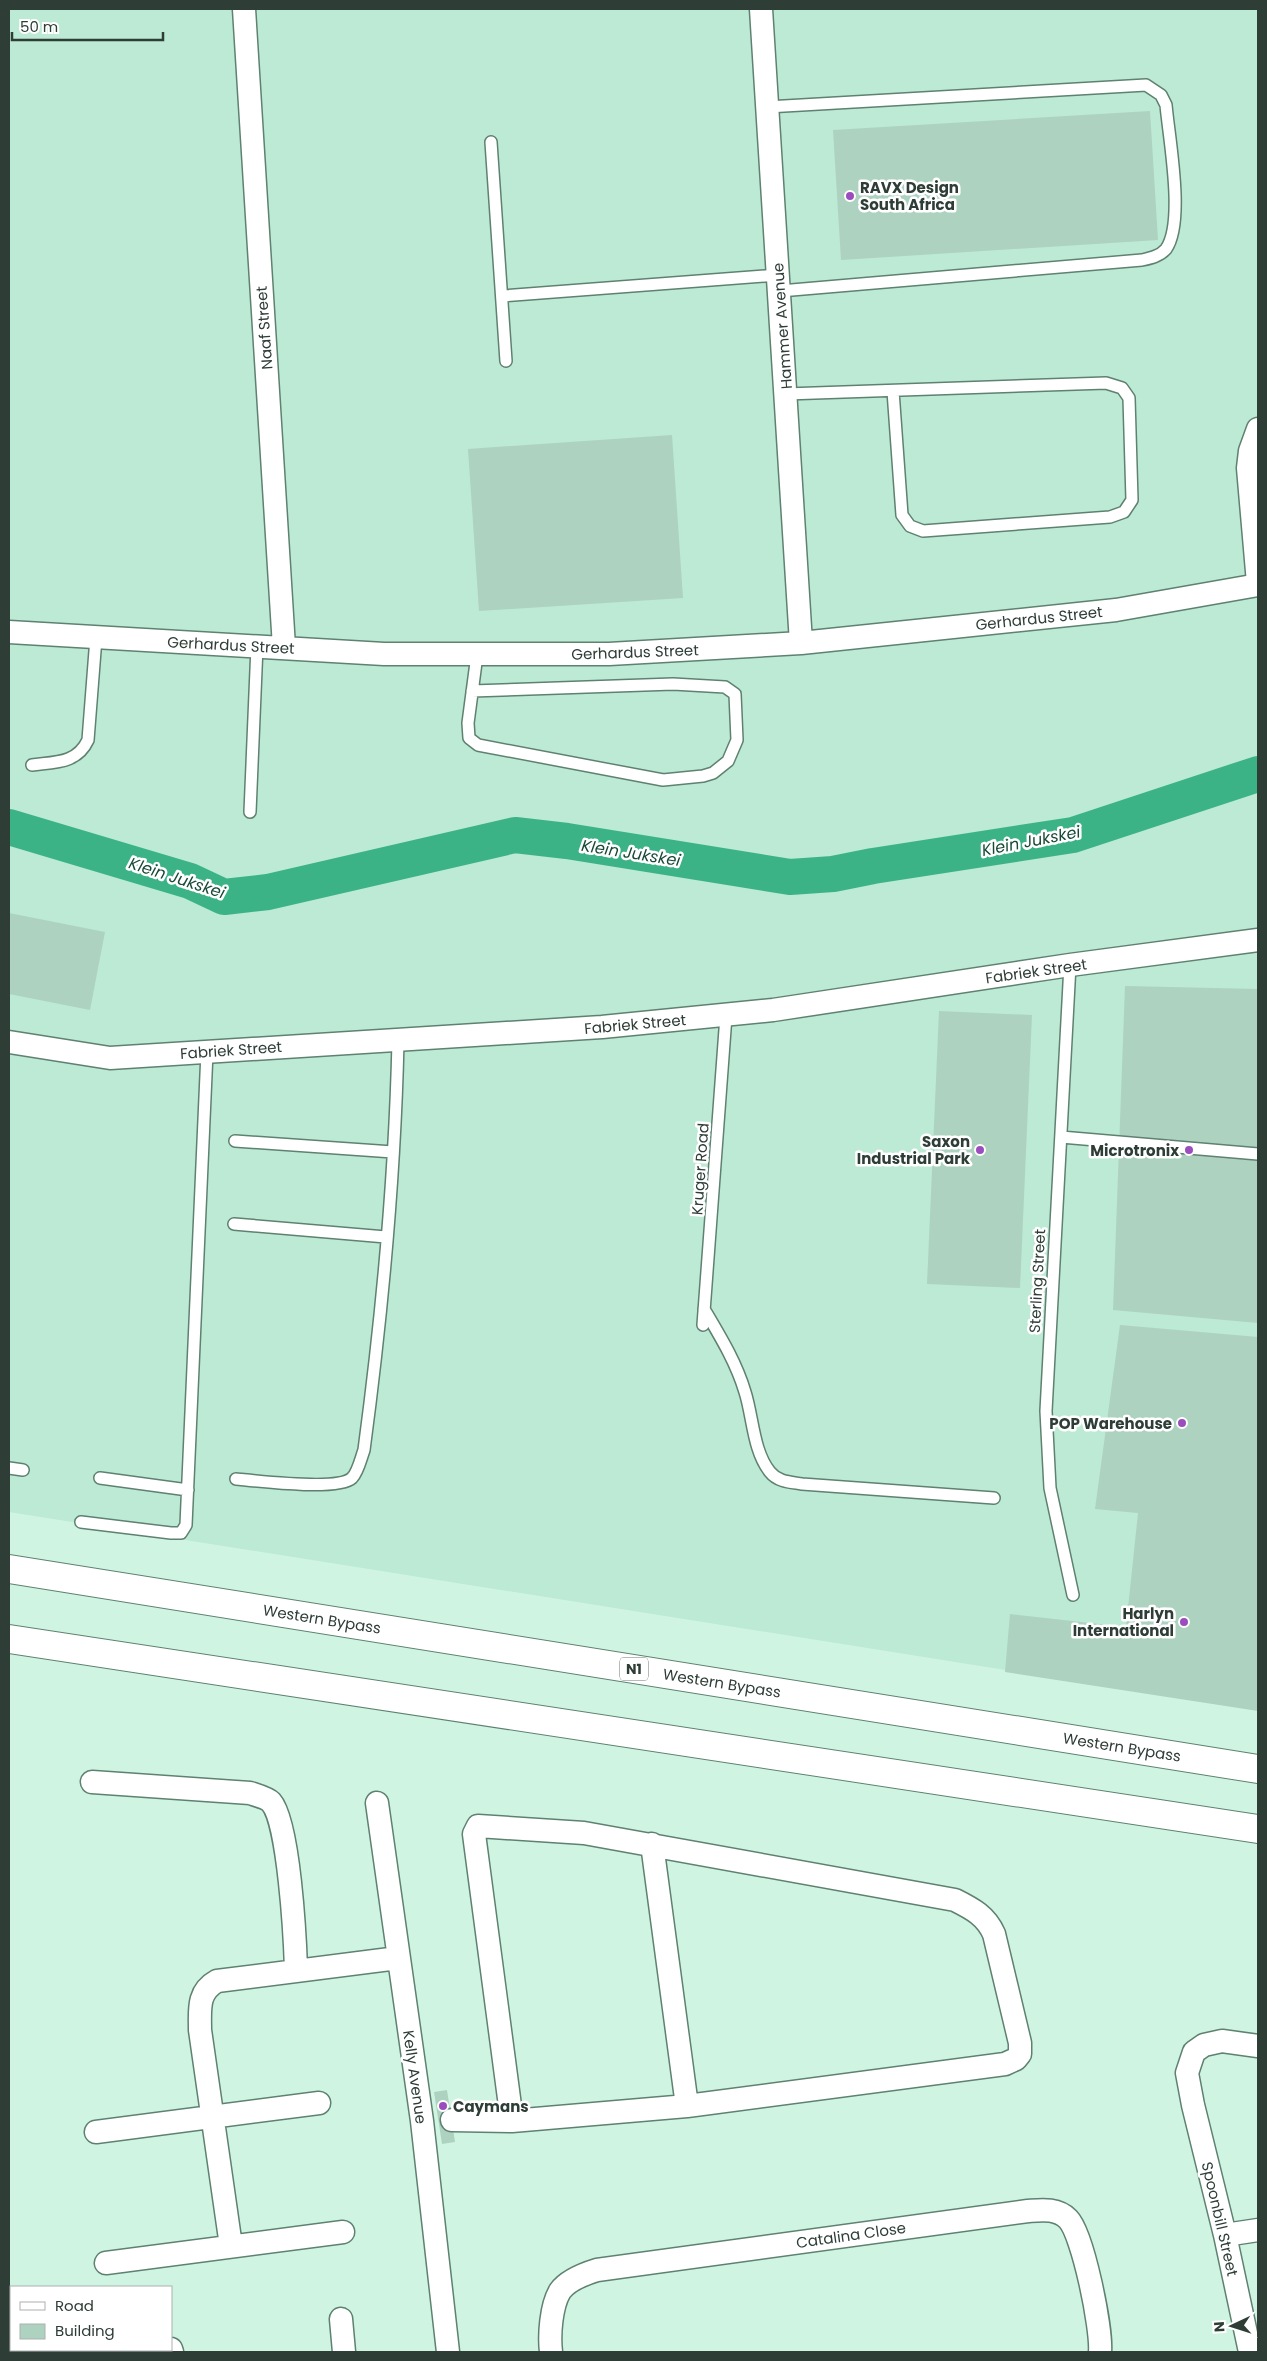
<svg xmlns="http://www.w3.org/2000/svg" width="1267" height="2361" font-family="Poppins,sans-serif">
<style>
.built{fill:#bcead4}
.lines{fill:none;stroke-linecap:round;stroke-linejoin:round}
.river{stroke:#3bb387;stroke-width:36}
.building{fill:#add2c0}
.lane-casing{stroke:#5f8171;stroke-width:14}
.street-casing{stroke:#5f8171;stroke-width:25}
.highway-casing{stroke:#5f8171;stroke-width:30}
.lane{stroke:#fff;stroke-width:11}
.street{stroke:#fff;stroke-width:22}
.highway{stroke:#fff;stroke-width:28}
.poi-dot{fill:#9b4cbd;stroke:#fff;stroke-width:2}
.labels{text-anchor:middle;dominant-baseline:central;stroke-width:5;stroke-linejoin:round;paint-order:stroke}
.shield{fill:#fff;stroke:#6d7772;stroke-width:1}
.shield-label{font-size:14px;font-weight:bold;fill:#2e3d36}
.poi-label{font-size:15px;font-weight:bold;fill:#2e3d36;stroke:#fff;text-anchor:end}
.street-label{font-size:15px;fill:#2e3d36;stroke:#fff}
.water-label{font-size:16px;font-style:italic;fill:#184936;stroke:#fff}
</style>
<rect width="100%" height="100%" fill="#cff5e2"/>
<path class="built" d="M9,9H1258V1710L9,1512Z"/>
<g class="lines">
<path class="river" d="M9,827L190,881L224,897L268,892L515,835L567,841L790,877L833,874L873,866L1073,835L1258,774"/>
</g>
<path class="building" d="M1150,111L1158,240L841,260L833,130Z
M672,435L683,598L479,611L468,449Z
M9,913L105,932L90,1010L9,994Z
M1125,986L1258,989V1323L1113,1310Z
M939,1011L1032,1015L1020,1288L927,1284Z
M1120,1325L1258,1337V1711L1005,1672L1010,1614L1126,1627L1138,1513L1095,1509Z
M447,2090L455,2142L442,2144L434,2092Z"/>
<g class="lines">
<defs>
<path id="lane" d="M767,107L1146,85L1161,95L1166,105C1169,139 1185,222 1166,249C1160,256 1151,258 1142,260L780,291
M491,142L506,361
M502,296L778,275
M786,394L1106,383L1122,388L1129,398L1132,500L1124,512L1110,517L923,531L910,526L902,515L893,391
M472,691L673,684L725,687L735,694L737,740L728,761L713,773L703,776L663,780L478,745L469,738L468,723L477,655
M32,765C54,762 77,764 88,740L96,638
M250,812L257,646
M1070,965L1046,1411L1050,1488L1073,1595
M1061,1137L1258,1154
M235,1141L393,1152
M234,1224L386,1237
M704,1309C720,1336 736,1362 745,1392C753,1417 753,1451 770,1472C778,1482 790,1482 802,1484L994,1498
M703,1325L726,1016
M9,1468L23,1470
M100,1478L188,1490
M236,1479C257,1481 338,1491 352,1478C358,1472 361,1458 364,1450C382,1315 395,1177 398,1041
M81,1522L171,1533H181L186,1525L207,1052"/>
<path id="street" d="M244,9L284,647
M761,9L801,643
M1258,429L1250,451L1248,468L1258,583
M9,632L384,654H609L801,643L1116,610L1258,585
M9,1042L110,1058L602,1027L773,1010L1070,965L1258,940
M92,1782L250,1793C256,1795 267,1798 271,1802C289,1822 295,1938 296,1969
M377,1803L422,2121L448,2352
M652,1844L687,2106
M452,2120L512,2121L687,2106L1005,2064L1016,2059L1020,2054V2043L994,1934C986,1916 973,1909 955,1900L584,1833L478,1826L474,1834L512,2121
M96,2132L319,2103
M1225,2235L1258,2230
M231,2246L200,2030C200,2010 197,1992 217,1981L398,1958
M106,2263L343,2232
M341,2319L344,2352
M171,2349L172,2352
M551,2352C549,2335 551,2306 560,2291C568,2280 584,2274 597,2270L1028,2211C1042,2210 1057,2208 1068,2219C1083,2234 1102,2329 1100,2352
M1250,2352L1225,2235L1193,2105L1187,2073L1194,2052L1204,2045L1222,2041L1258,2046"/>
<path id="highway" d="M9,1569L1258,1769
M9,1639L1258,1829"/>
</defs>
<use href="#lane" class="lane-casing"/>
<use href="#street" class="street-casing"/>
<use href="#highway" class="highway-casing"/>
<use href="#lane" class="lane"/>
<use href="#street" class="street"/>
<use href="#highway" class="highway"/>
</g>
<g class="poi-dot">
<circle cx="850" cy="196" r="5"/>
<circle cx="980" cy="1150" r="5"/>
<circle cx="1189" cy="1150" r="5"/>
<circle cx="1182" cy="1423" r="5"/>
<circle cx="1184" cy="1622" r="5"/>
<circle cx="443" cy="2106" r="5"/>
</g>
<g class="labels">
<rect class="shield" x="620" y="1657.5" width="28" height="23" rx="4"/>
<g class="shield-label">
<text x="634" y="1669">N1</text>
</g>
<g class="poi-label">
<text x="860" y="187" text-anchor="start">RAVX Design<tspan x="860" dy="17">South Africa</tspan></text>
<text x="970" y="1141">Saxon<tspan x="970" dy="17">Industrial Park</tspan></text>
<text x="1179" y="1150">Microtronix</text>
<text x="1172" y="1423">POP Warehouse</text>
<text x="1174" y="1613">Harlyn<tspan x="1174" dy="17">International</tspan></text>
<text x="453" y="2106" text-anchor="start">Caymans</text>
</g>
<g class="street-label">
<text transform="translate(782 326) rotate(-94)">Hammer Avenue</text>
<text transform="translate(264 328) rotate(-94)">Naaf Street</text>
<text transform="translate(1039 618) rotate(-6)">Gerhardus Street</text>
<text transform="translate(231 645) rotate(3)">Gerhardus Street</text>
<text transform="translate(635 652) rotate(-2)">Gerhardus Street</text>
<text transform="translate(1036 971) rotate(-8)">Fabriek Street</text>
<text transform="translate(635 1024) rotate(-5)">Fabriek Street</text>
<text transform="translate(231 1050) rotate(-4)">Fabriek Street</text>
<text transform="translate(700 1169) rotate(-86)">Kruger Road</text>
<text transform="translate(1037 1281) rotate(-87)">Sterling Street</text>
<text transform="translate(322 1619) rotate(9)">Western Bypass</text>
<text transform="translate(722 1683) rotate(9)">Western Bypass</text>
<text transform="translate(1122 1747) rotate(9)">Western Bypass</text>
<text transform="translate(415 2077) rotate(82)">Kelly Avenue</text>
<text transform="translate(1220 2219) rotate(77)">Spoonbill Street</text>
<text transform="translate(851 2235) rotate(-8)">Catalina Close</text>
</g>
<g class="water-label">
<text transform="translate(1031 841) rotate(-11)">Klein Jukskei</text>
<text transform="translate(631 853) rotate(9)">Klein Jukskei</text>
<text transform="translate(177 878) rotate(18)">Klein Jukskei</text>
</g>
</g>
<rect width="1267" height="2361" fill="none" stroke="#2e3d36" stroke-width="20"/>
<rect x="10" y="2286" width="162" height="65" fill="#ffffff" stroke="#abb1af"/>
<rect x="20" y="2302" width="25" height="8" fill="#ffffff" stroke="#abb1af"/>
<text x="55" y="2311" font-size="15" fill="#2e3d36">Road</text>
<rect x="20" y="2324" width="25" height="15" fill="#add2c0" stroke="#abb1af"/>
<text x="55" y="2336" font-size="15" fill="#2e3d36">Building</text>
<g transform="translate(1232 2326) rotate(266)" stroke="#ffffff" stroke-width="4" paint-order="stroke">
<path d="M0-4L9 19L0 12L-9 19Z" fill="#2e3d36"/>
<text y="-8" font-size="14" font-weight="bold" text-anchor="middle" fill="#2e3d36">N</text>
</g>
<path d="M12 32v8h151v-8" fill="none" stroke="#2e3d36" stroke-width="2.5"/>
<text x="20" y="32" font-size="15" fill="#2e3d36" stroke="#ffffff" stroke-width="4" paint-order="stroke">50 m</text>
</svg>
